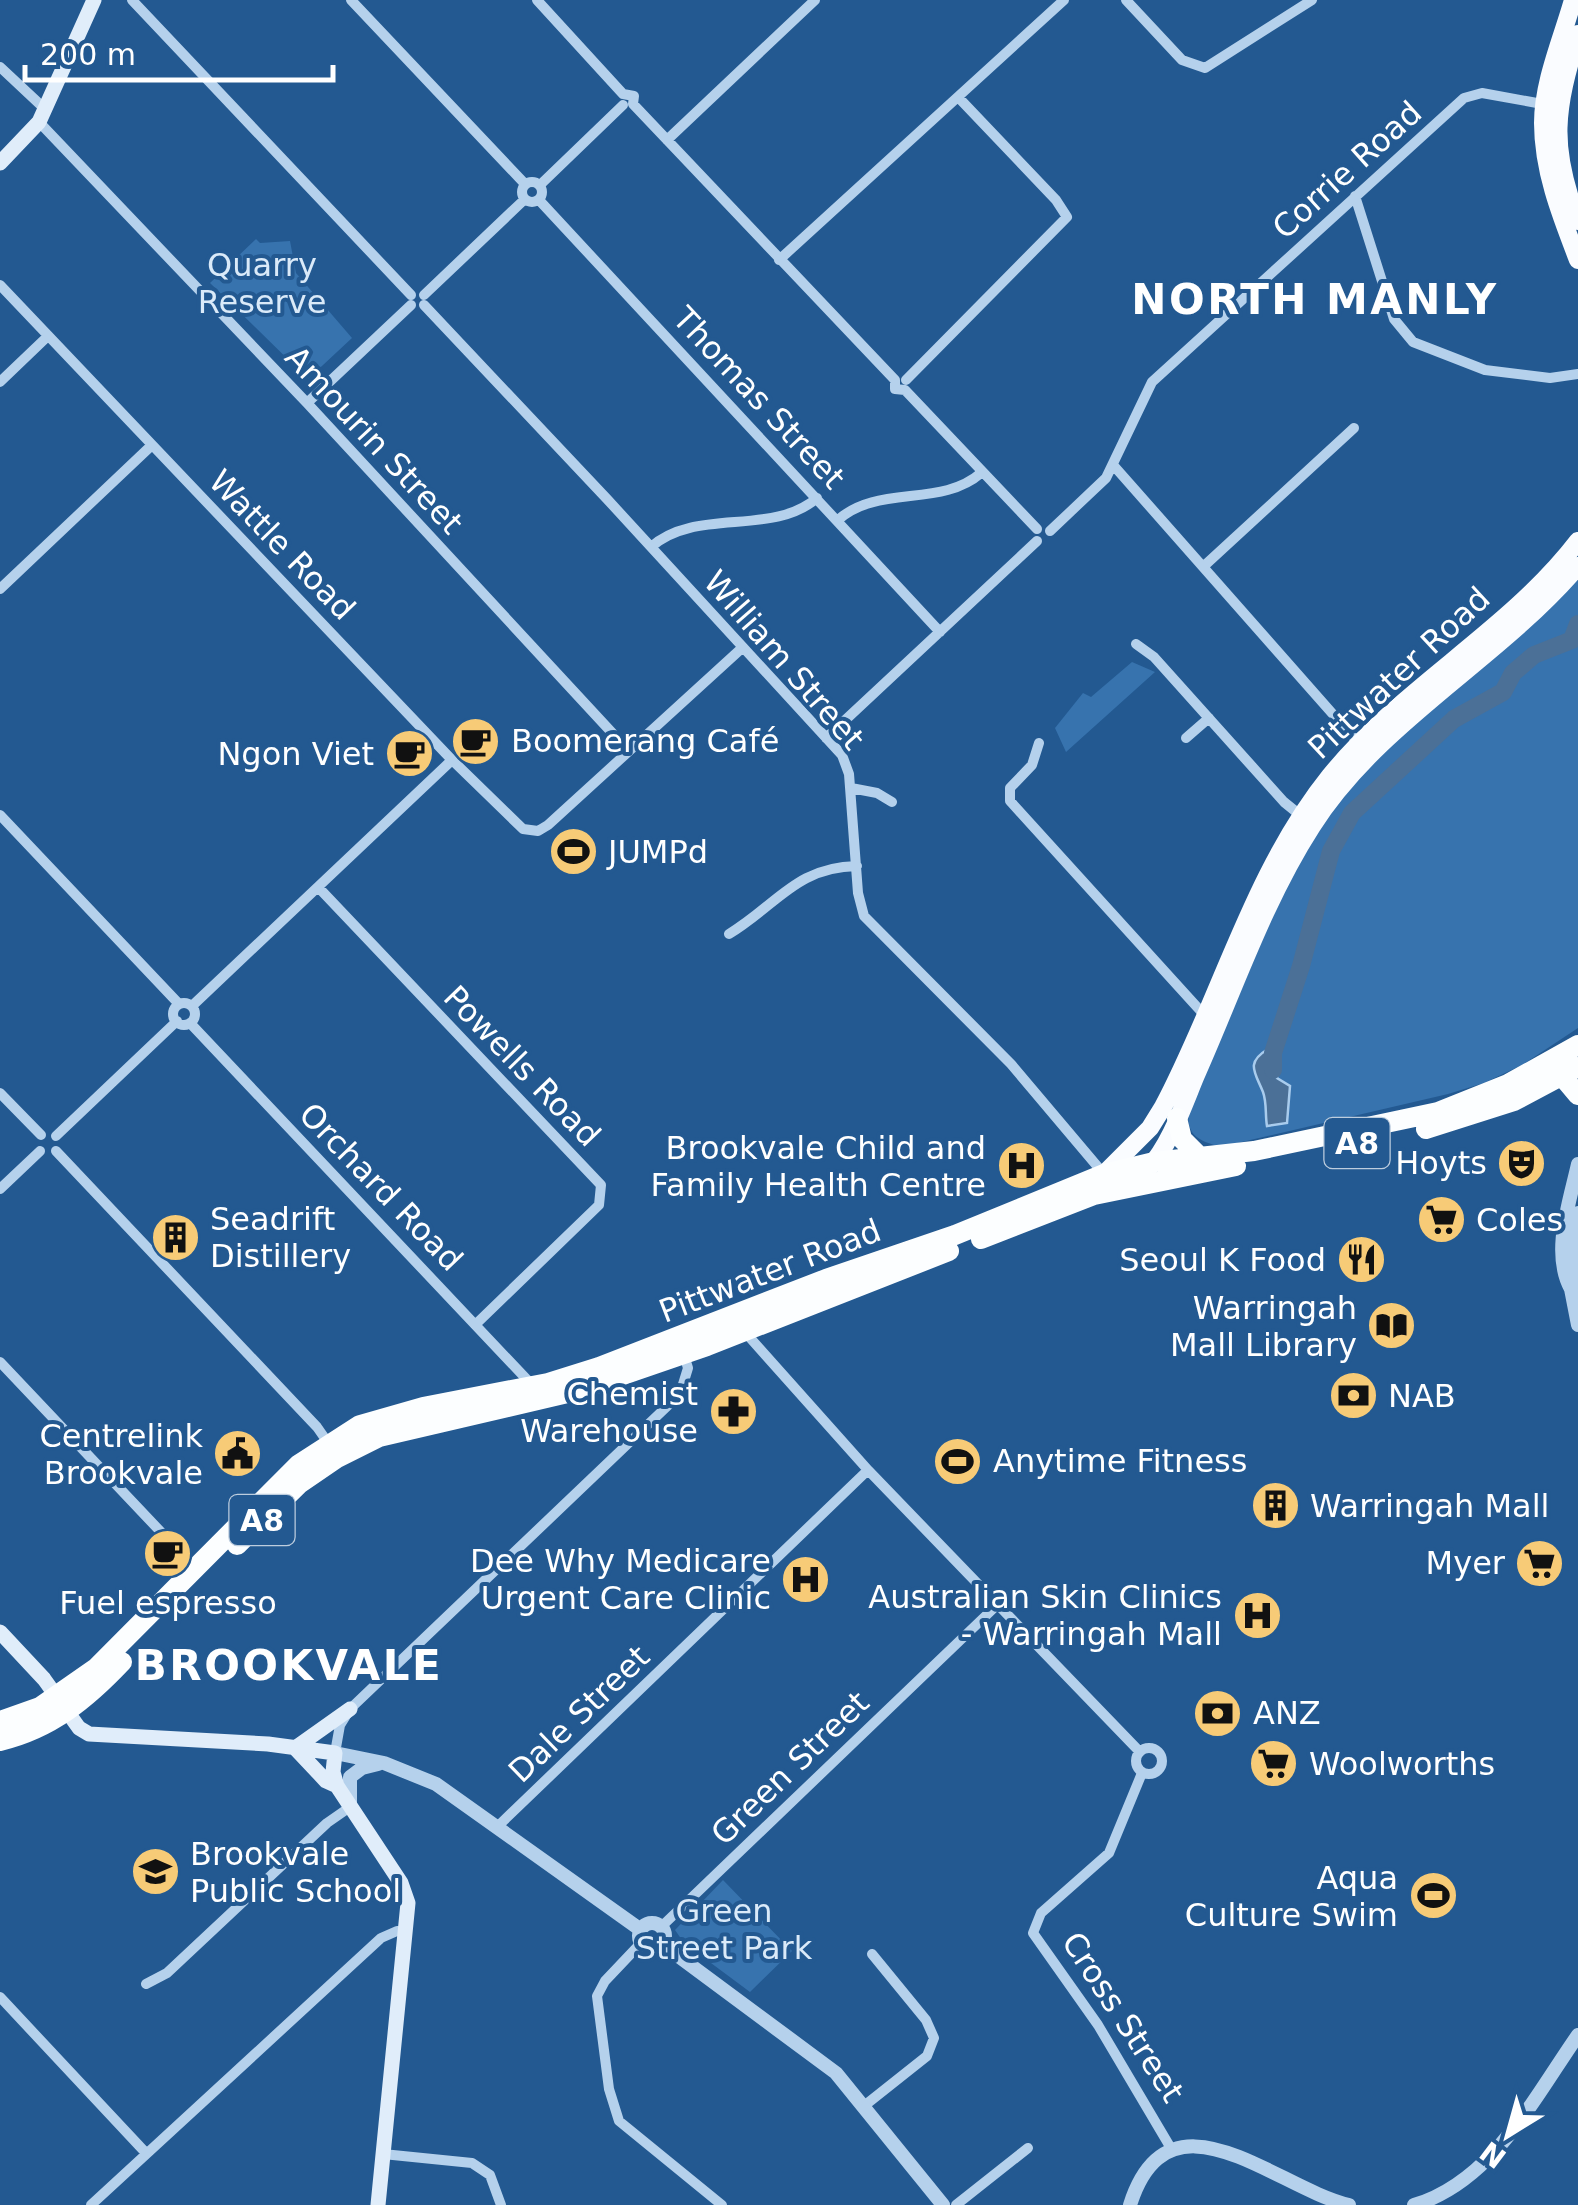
<svg xmlns="http://www.w3.org/2000/svg" width="1578" height="2205" font-family="'DejaVu Sans',sans-serif">
<style>
.green{fill:#3773ae}
.water{fill:#4b7097;stroke:#a9cced;stroke-width:2.5}
.lines{fill:none;stroke-linecap:round;stroke-linejoin:round}
.river{stroke:#4b7097;stroke-width:18}
.minor{stroke:#b5d1ec;stroke-width:10}
.tertiary{stroke:#b5d1ec;stroke-width:14}
.secondary{stroke:#e0edfa;stroke-width:15}
.primary{stroke:#fafcff;stroke-width:18}
.trunk{stroke:#fcfeff;stroke-width:20}
.labels{text-anchor:middle;dominant-baseline:central;stroke-width:8;stroke-linejoin:round;paint-order:stroke}
.shield{fill:#235991;stroke:#bdcdde;stroke-width:2.5}
.shield-label{font-size:30px;font-weight:bold;fill:#fff}
.street-label{font-size:32px;fill:#fff;stroke:#235991}
.park-label{font-size:32px;fill:#daeaf9;stroke:#235991}
.poi-label{font-size:32px;fill:#fff;stroke:#235991;text-anchor:end}
.district-label{font-size:42px;font-weight:bold;letter-spacing:2.5px;fill:#fff;stroke:#235991}
</style>
<rect width="100%" height="100%" fill="#235991"/>
<path class="green" d="M256,239L260,243L290,241L296,273L352,338L308,379L210,283Z
M1578,580V1028L1522,1065L1484,1083L1448,1094L1220,1147C1199,1140 1188,1137 1188,1114L1293,869L1334,803L1369,761Z
M1132,662L1155,672L1066,752L1055,728L1083,693L1091,697Z
M723,1880L792,1951L750,1992L684,1943L675,1930Z"/>
<path class="water" d="M1268,1049H1278L1277,1078L1290,1086L1287,1123L1267,1126C1265,1115 1267,1103 1263,1092C1255,1072 1245,1063 1268,1049Z"/>
<g class="lines">
<path class="river" d="M1273,1070V1053L1301,966L1331,851L1352,813L1454,719L1503,692L1513,673L1534,655L1572,640L1578,624"/>
<path class="minor" d="M132,0L411,295
M351,0L525,184
M537,0L623,94
M1126,0L1182,60L1205,68L1312,0
M0,67L46,110
M623,94L634,96L633,104L895,380V389L905,390L1037,529
M39,122L307,403L628,750
M667,140L815,0
M522 192a10 10 0 1 1 20 0a10 10 0 1 1-20 0Z
M540,185L623,105
M1355,196L1394,319L1413,342L1485,370L1550,378L1578,374
M539,200L940,632
M779,260L1064,0
M0,285L452,760L523,829L538,831L548,825L742,648
M424,295L525,199
M424,305L607,499L842,755L849,774L858,893L864,916L1011,1064L1103,1173
M906,380L1067,217L1056,200L958,97
M0,382L48,336
M307,403L411,305
M1114,466L1361,746
M838,520C878,484 941,508 981,473
M1050,531L1106,478L1152,382L1464,98L1482,93L1548,105
M651,547C696,507 772,537 817,498
M1204,566L1354,428
M0,589L152,445
M1136,644L1154,657L1284,802L1305,819
M826,738L1037,541
M1186,738L1209,718
M1039,743L1032,765L1010,788V801L1208,1019
M851,788L877,793L892,802
M0,815L179,1004
M318,887L601,1185L599,1205L476,1324
M729,934C777,905 796,867 857,866
M173 1014a11 11 0 1 1 22 0a11 11 0 1 1-22 0Z
M192,1006L452,760
M190,1023L533,1386
M0,1093L41,1135
M56,1136L177,1021
M56,1151L317,1427L331,1447
M0,1189L40,1151
M744,1331L868,1470L1140,1752
M0,1362L195,1568
M1136 1761a13 13 0 1 1 26 0a13 13 0 1 1-26 0Z
M335,1753L340,1725L350,1709L680,1394L688,1368L684,1355
M1142,1773L1109,1853L1041,1913L1033,1933L1098,2025L1172,2150
M497,1827L868,1470
M661,1927L997,1605
M641,1943L605,1981L597,1996L609,2089L619,2121L722,2205
M146,1984L167,1973L327,1823L350,1807
M0,1997L145,2152
M864,2106L927,2056L934,2038L926,2020L872,1954
M383,2154L472,2163L490,2175L501,2205
M91,2205L381,1938L397,1931L407,1932
M956,2205L1028,2148"/>
<path class="tertiary" d="M1578,1213L1571,1289L1578,1325
M1571,1289C1551,1253 1570,1201 1578,1164
M335,1753L384,1763L436,1784L641,1930
M350,1807V1777L362,1768L378,1764
M639 1936a13 13 0 1 1 26 0a13 13 0 1 1-26 0Z
M662,1944L836,2073L943,2205
M1130,2205C1169,2082 1276,2188 1349,2205
M1414,2205C1492,2182 1534,2098 1578,2035"/>
<path class="secondary" d="M0,163L39,122L94,0
M0,1632L44,1679L79,1728L89,1734L268,1744L335,1753L333,1772L337,1786L401,1883L408,1903L378,2205
M295,1748L350,1709
M295,1748L326,1781L337,1786"/>
<path class="primary" d="M1573,0C1562,39 1543,82 1543,123C1543,171 1561,216 1578,260
M1578,34C1555,110 1549,145 1578,221
M1148,1169C1171,1143 1183,1106 1196,1075C1233,992 1263,902 1312,826C1379,721 1498,660 1578,566
M1104,1174L1150,1128L1163,1107C1221,998 1252,873 1330,776C1402,687 1509,631 1578,541"/>
<path class="trunk" d="M1562,1076L1578,1095
M1177,1118L1182,1139L1201,1158
M1426,1129L1514,1101L1578,1067
M981,1239L1094,1195L1236,1166
M237,1545L299,1484L337,1458L379,1437L576,1391L707,1346L949,1251
M0,1721L40,1707L96,1668L298,1465L360,1425L423,1407L548,1383L599,1367L826,1279L955,1235L1104,1174L1154,1162L1254,1151L1438,1112L1508,1084L1578,1045
M0,1741C51,1729 87,1699 122,1662"/>
</g>
<defs>
<symbol id="cafe-disc" viewBox="-11 -11 22 22"><circle r="9.5" fill="#f7cb77" stroke="#235991"/><path d="M-5.5-4.5H6V0H3Q3 3.5 0 3.5H-2.5Q-5.5 3.5-5.5 0ZM3-3.2v2h1.7v-2ZM-6 4.5H4V6H-6Z" fill="#111"/></symbol>
<symbol id="stadium-disc" viewBox="-11 -11 22 22"><circle r="9.5" fill="#f7cb77" stroke="#235991"/><path d="M0-5a6.5 5 0 1 0 0 10a6.5 5 0 1 0 0-10ZM-3.5-1.8h7v3.6h-7Z" fill="#111"/></symbol>
<symbol id="theatre-disc" viewBox="-11 -11 22 22"><circle r="9.5" fill="#f7cb77" stroke="#235991"/><path d="M-5-5.5Q0-4 5-5.5V0Q5 5 0 6Q-5 5-5 0ZM-3.3-2.5H-1v1.5H-3.3ZM1-2.5H3.3v1.5H1ZM-2.8 1Q0 5.5 2.8 1Z" fill="#111"/></symbol>
<symbol id="hospital-disc" viewBox="-11 -11 22 22"><circle r="9.5" fill="#f7cb77" stroke="#235991"/><path d="M-5-5h3v3.5h4V-5h3V5h-3V1.5h-4V5h-3Z" fill="#111"/></symbol>
<symbol id="supermarket-disc" viewBox="-11 -11 22 22"><circle r="9.5" fill="#f7cb77" stroke="#235991"/><path d="M-6-5.5h2.5l.6 2H6L4.5 2H-2.5L-4.4-4H-6ZM-1.5 3.2a1.3 1.3 0 1 0 .1 0ZM3 3.2a1.3 1.3 0 1 0 .1 0Z" fill="#111"/></symbol>
<symbol id="building-disc" viewBox="-11 -11 22 22"><circle r="9.5" fill="#f7cb77" stroke="#235991"/><path d="M-4-6H4V6H1V3H-1V6H-4ZM-2.5-4.3h1.7v1.8h-1.7ZM.8-4.3h1.7v1.8H.8ZM-2.5-1h1.7V.8h-1.7ZM.8-1h1.7V.8H.8Z" fill="#111"/></symbol>
<symbol id="restaurant-disc" viewBox="-11 -11 22 22"><circle r="9.5" fill="#f7cb77" stroke="#235991"/><path d="M-5-6h1v4h1v-4h1v4h1v-4h1v5L-1.5 .5V6h-2V.5L-5-1ZM5-6V6H3V1.5H1.5Q1.5-4 5-6Z" fill="#111"/></symbol>
<symbol id="library-disc" viewBox="-11 -11 22 22"><circle r="9.5" fill="#f7cb77" stroke="#235991"/><path d="M-6-4Q-3-5.5-.7-3.5V5Q-3 3-6 4ZM6-4Q3-5.5 .7-3.5V5Q3 3 6 4Z" fill="#111"/></symbol>
<symbol id="bank-disc" viewBox="-11 -11 22 22"><circle r="9.5" fill="#f7cb77" stroke="#235991"/><path d="M-6-4H6V4H-6ZM0-2.3a2.3 2.3 0 1 0 0 4.6a2.3 2.3 0 1 0 0-4.6Z" fill="#111"/></symbol>
<symbol id="pharmacy-disc" viewBox="-11 -11 22 22"><circle r="9.5" fill="#f7cb77" stroke="#235991"/><path d="M-2-6h4v4h4v4h-4v4h-4v-4h-4v-4h4Z" fill="#111"/></symbol>
<symbol id="civic-disc" viewBox="-11 -11 22 22"><circle r="9.5" fill="#f7cb77" stroke="#235991"/><path d="M-.6-6.5H3V-4.5H.6V-3L4-1V1h2V6H-6V1h2V-1L-.6-3ZM-1.2 2.5V6h2.4V2.5Z" fill="#111"/></symbol>
<symbol id="school-disc" viewBox="-11 -11 22 22"><circle r="9.5" fill="#f7cb77" stroke="#235991"/><path d="M0-5L7-2L0 1L-7-2ZM-4 1L0 2.5L4 1V4Q0 6-4 4Z" fill="#111"/></symbol>
</defs>
<g fill-rule="evenodd">
<use href="#cafe-disc" x="448" y="714" width="55" height="55"/>
<use href="#cafe-disc" x="382" y="726" width="55" height="55"/>
<use href="#stadium-disc" x="546" y="824" width="55" height="55"/>
<use href="#theatre-disc" x="1494" y="1136" width="55" height="55"/>
<use href="#hospital-disc" x="994" y="1138" width="55" height="55"/>
<use href="#supermarket-disc" x="1414" y="1192" width="55" height="55"/>
<use href="#building-disc" x="148" y="1210" width="55" height="55"/>
<use href="#restaurant-disc" x="1334" y="1232" width="55" height="55"/>
<use href="#library-disc" x="1364" y="1298" width="55" height="55"/>
<use href="#bank-disc" x="1326" y="1368" width="55" height="55"/>
<use href="#pharmacy-disc" x="706" y="1384" width="55" height="55"/>
<use href="#civic-disc" x="210" y="1426" width="55" height="55"/>
<use href="#stadium-disc" x="930" y="1434" width="55" height="55"/>
<use href="#building-disc" x="1248" y="1478" width="55" height="55"/>
<use href="#cafe-disc" x="140" y="1526" width="55" height="55"/>
<use href="#supermarket-disc" x="1512" y="1536" width="55" height="55"/>
<use href="#hospital-disc" x="778" y="1552" width="55" height="55"/>
<use href="#hospital-disc" x="1230" y="1588" width="55" height="55"/>
<use href="#bank-disc" x="1190" y="1686" width="55" height="55"/>
<use href="#supermarket-disc" x="1246" y="1736" width="55" height="55"/>
<use href="#school-disc" x="128" y="1844" width="55" height="55"/>
<use href="#stadium-disc" x="1406" y="1868" width="55" height="55"/>
</g>
<g class="labels">
<g class="shield">
<rect x="1324.5" y="1118" width="65" height="50" rx="8"/>
<rect x="229.5" y="1495" width="65" height="50" rx="8"/>
</g>
<g class="shield-label">
<text x="1357" y="1143">A8</text>
<text x="262" y="1520">A8</text>
</g>
<g class="street-label">
<text transform="translate(1347 170) rotate(-42)">Corrie Road</text>
<text transform="translate(759 398) rotate(47)">Thomas Street</text>
<text transform="translate(374 440) rotate(47)">Amourin Street</text>
<text transform="translate(282 545) rotate(46)">Wattle Road</text>
<text transform="translate(784 660) rotate(49)">William Street</text>
<text transform="translate(1399 673) rotate(-43)">Pittwater Road</text>
<text transform="translate(522 1066) rotate(46)">Powells Road</text>
<text transform="translate(381 1187) rotate(46)">Orchard Road</text>
<text transform="translate(770 1271) rotate(-21)">Pittwater Road</text>
<text transform="translate(579 1714) rotate(-44)">Dale Street</text>
<text transform="translate(790 1768) rotate(-44)">Green Street</text>
<text transform="translate(1123 2017) rotate(57)">Cross Street</text>
</g>
<g class="park-label">
<text x="262" y="265">Quarry<tspan x="262" dy="37">Reserve</tspan></text>
<text x="724" y="1911">Green<tspan x="724" dy="37">Street Park</tspan></text>
</g>
<g class="poi-label">
<text x="511" y="741" text-anchor="start">Boomerang Café</text>
<text x="374" y="754">Ngon Viet</text>
<text x="608" y="852" text-anchor="start">JUMPd</text>
<text x="986" y="1148">Brookvale Child and<tspan x="986" dy="37">Family Health Centre</tspan></text>
<text x="1487" y="1163">Hoyts</text>
<text x="210" y="1219" text-anchor="start">Seadrift<tspan x="210" dy="37">Distillery</tspan></text>
<text x="1476" y="1220" text-anchor="start">Coles</text>
<text x="1326" y="1260">Seoul K Food</text>
<text x="1357" y="1308">Warringah<tspan x="1357" dy="37">Mall Library</tspan></text>
<text x="698" y="1394">Chemist<tspan x="698" dy="37">Warehouse</tspan></text>
<text x="1388" y="1396" text-anchor="start">NAB</text>
<text x="203" y="1436">Centrelink<tspan x="203" dy="37">Brookvale</tspan></text>
<text x="993" y="1461" text-anchor="start">Anytime Fitness</text>
<text x="1310" y="1506" text-anchor="start">Warringah Mall</text>
<text x="771" y="1561">Dee Why Medicare<tspan x="771" dy="37">Urgent Care Clinic</tspan></text>
<text x="1505" y="1563">Myer</text>
<text x="1222" y="1597">Australian Skin Clinics<tspan x="1222" dy="37">- Warringah Mall</tspan></text>
<text x="168" y="1603" text-anchor="middle">Fuel espresso</text>
<text x="1253" y="1713" text-anchor="start">ANZ</text>
<text x="1309" y="1764" text-anchor="start">Woolworths</text>
<text x="190" y="1854" text-anchor="start">Brookvale<tspan x="190" dy="37">Public School</tspan></text>
<text x="1398" y="1878">Aqua<tspan x="1398" dy="37">Culture Swim</tspan></text>
</g>
<g class="district-label">
<text x="1315" y="299">NORTH MANLY</text>
<text x="289" y="1665">BROOKVALE</text>
</g>
</g>
<g transform="translate(1508 2135) rotate(217)" stroke="#235991" stroke-width="8" paint-order="stroke">
<path d="M0-8L18 38L0 25L-18 38Z" fill="#ffffff"/>
<text y="-15" font-size="28" font-weight="bold" text-anchor="middle" fill="#ffffff">N</text>
</g>
<path d="M25 65v15h308v-15" fill="none" stroke="#ffffff" stroke-width="5"/>
<text x="40" y="65" font-size="30" fill="#ffffff" stroke="#235991" stroke-width="8" paint-order="stroke">200 m</text>
</svg>
